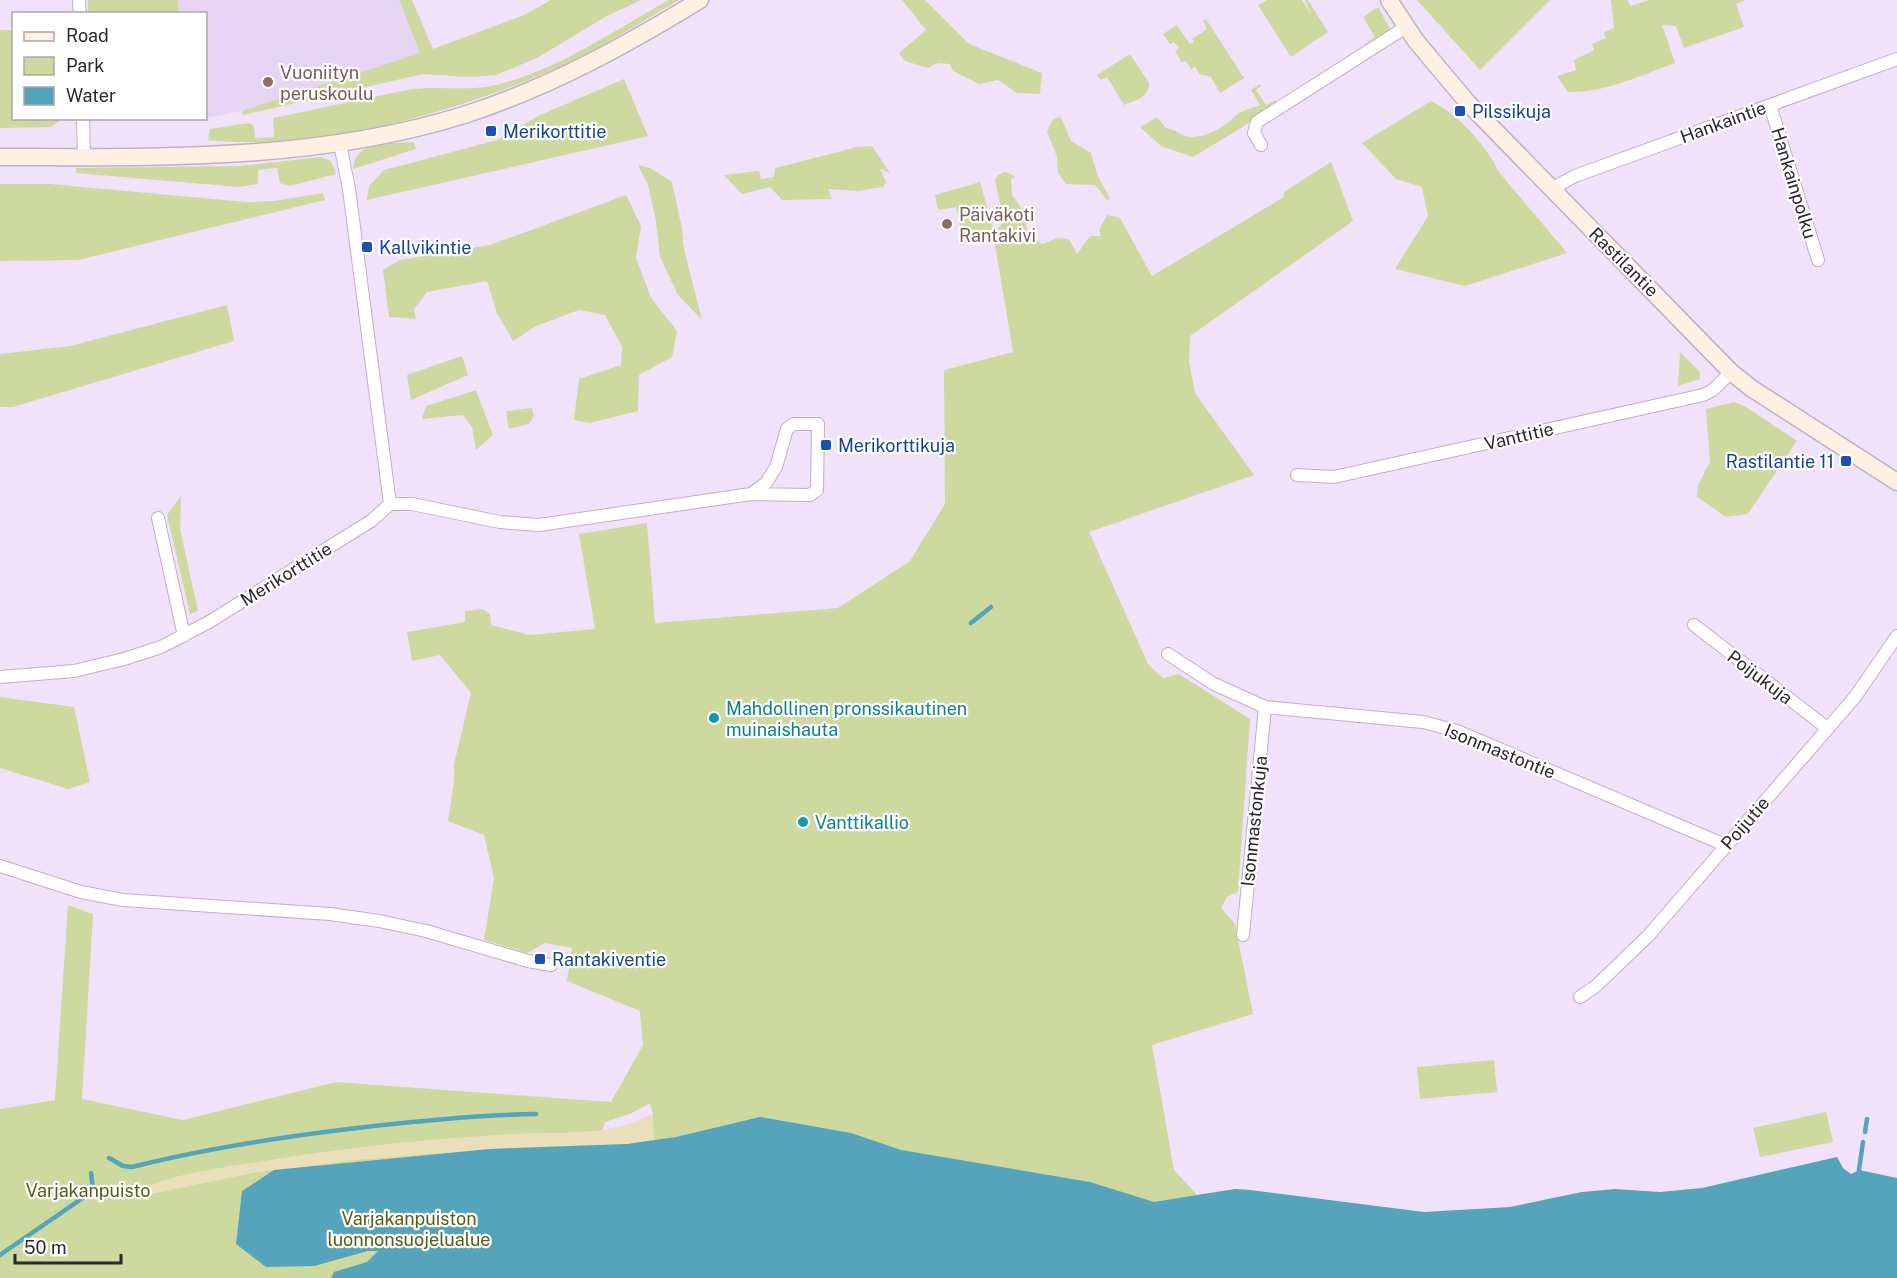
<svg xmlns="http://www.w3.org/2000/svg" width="1897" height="1278" font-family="'Public Sans',sans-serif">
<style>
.built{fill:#e7d4f3}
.green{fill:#cdd99f;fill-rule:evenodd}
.sand{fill:#e9dfba}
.water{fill:#56a3bc}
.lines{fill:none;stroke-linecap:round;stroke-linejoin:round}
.stream{stroke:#56a3bc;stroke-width:4.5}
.street-casing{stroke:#bfb0c8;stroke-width:14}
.secondary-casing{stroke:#bfb0c8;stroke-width:19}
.street{stroke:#fff;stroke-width:12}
.secondary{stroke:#fef0e3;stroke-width:16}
.education-dot{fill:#8d6e63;stroke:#fff;stroke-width:2}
.transit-dot{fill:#1a4fb4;stroke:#fff;stroke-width:2}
.culture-dot{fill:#0f9aa8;stroke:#fff;stroke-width:2}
.labels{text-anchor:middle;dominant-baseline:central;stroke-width:4.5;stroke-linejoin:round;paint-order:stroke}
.education-label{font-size:18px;fill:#785e54;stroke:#fff;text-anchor:start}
.transit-label{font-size:18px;fill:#164399;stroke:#fff;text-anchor:start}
.street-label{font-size:18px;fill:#2b262f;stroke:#fff}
.culture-label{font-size:18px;fill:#0d838f;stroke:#fff;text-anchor:start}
.park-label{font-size:18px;fill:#545e19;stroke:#fff}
</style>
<rect width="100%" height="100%" fill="#f1e2fb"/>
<path class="built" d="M178,0H399L420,53L242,111L206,118V14L179,13Z"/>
<path class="green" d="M88,0H178L179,13H88Z
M399,0H412L433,49L524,15L551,0H641L605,17L537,58L496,75L469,77L423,74L243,115L242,111L420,53Z
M669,0H679C646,19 614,40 580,57C478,107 322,153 208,140L210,129L249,123L254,126L255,138L274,137L273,118L407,90C436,85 466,92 495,85C555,72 616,29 669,0Z
M902,0H925L969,44L1042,73L1040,94L1017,93L998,80L979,84L953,71L950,64L938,63L928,68L905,61L899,53L926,30Z
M1267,0H1302L1312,16L1305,0H1308L1328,32L1291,57L1258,5Z
M1417,0H1550L1480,70Z
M1611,0H1627L1631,6L1649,0H1746L1736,4L1744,27L1684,48L1676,26L1662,25L1675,63C1641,75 1605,93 1568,92L1557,76L1576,70L1574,60L1594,50L1592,44L1606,38L1604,32L1614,28Z
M1378,7L1391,31L1366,46L1365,44L1375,37L1363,17Z
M1206,19L1244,78L1220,93L1211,77L1199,74L1195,67L1191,69L1186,61L1182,63L1175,51L1179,48L1174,42L1170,44L1163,34L1177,25L1190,44L1194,42L1192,39L1207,29L1203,21Z
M0,30H13L14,118L62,119L51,127L0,128Z
M1130,54L1149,83C1149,98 1136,100 1124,105L1107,77L1101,80L1097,75Z
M624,79L648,136L367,200L369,186L384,170L497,140L538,116Z
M1260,84L1261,86L1256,90L1266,105L1275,100L1277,103L1254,117L1249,123L1193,157L1161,146L1140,127L1157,117L1166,128C1176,129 1182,137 1192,137C1209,136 1222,128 1234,117C1240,111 1252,108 1260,105L1251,90Z
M1431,101C1458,114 1486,145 1499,172L1567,253L1465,286L1395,269L1428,216L1422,187L1396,179L1362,143Z
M1061,117L1071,141L1091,153L1097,174L1110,199L1107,200L1095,185L1066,184L1058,173L1057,157L1047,131L1053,119Z
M414,142L416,149L353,169C355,139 392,144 414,142Z
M872,146L890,173L879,168L886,182L883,187L858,191L828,189L832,199L782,200L770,187L742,194L724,175L759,171L761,179L774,177L775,168L857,147Z
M321,157L331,161L336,174L290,186L280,183L277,168L258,170V184L239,187L76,173V168L240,166Z
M1331,162L1353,221L1190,336L1189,361L1195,393L1254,475L1089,532L1148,664L1163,678L1179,674L1250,719L1238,892L1227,897L1221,908L1235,924L1253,1014L1152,1045L1174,1170L1197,1195L1221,1191L1222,1196L357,1278H0V1109L55,1100L68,905L93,914L82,1099L183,1120L336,1082L611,1102L643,1045L640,1011L567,981L572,948L545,943L527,953L484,940L494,878L484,835L448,821L454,782V764L471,693L440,655L412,661L407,632L465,622V611L483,609L490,614L491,625L529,635L595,629L579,534L647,523L655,623L838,608L910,561L945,504L944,370L1013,352L993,233L963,240L956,207L938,210L935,195L980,182L994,232L1004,222L995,180L998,175L1005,172L1015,176L1011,180L1012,195L1022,209L1028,232L1042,244L1058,238L1069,239L1077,254L1090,236H1101L1099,230L1107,215L1120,218L1152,276L1284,197V192ZM650,1103L653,1114L623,1128L602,1131L605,1122L630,1114Z
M638,165L650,168L672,182L682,229L684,249L702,320L678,295L660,257L656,221L648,185Z
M0,184H50L246,202L275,201L323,193L325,200L78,260L0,261Z
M626,195L641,226L636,258L651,298L677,331L672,357L639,375L638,411L590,423L574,420L579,379L621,365L622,347L605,315L579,310L536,326L513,341L497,313L487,281L427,292L414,309L416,319L389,317L383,270L400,260L490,245Z
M227,305L234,341L13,407H0V354L70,346Z
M1680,352L1700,372V379L1678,386Z
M462,356L468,375L411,400L407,375Z
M476,390L493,435L476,450L472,427L463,415L422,419L426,406Z
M1734,402L1746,407L1797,441L1748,514L1726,517L1697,497L1698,485L1710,462L1706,409Z
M532,408L534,416L529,424L509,429L506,411Z
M181,496L180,529L198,611L190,614L167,515Z
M0,697L74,707L90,782L68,789L0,768Z
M1494,1060L1497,1092L1420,1099L1417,1067Z
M1826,1112L1833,1142L1760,1157L1753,1128Z"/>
<path class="sand" d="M653,1114L654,1140L627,1144L490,1149L356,1160L253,1173L122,1200C161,1175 207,1170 252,1163C339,1148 427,1139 515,1134C563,1131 610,1137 653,1114Z"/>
<path class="water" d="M760,1117L851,1133L901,1150L1090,1182L1154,1202L1235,1189L1250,1190L1424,1212L1510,1207L1582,1192L1615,1189L1660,1192L1702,1188L1837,1157L1843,1168L1851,1174L1859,1170L1897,1178V1278H331L334,1272L367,1262L378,1251H368L314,1266L266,1267L236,1244L242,1191L274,1170L490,1149L627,1144L676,1137Z"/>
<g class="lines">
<path class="stream" d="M971,623L991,607
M1865,1132L1867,1119
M109,1158L123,1166L132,1167C206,1148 281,1137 357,1128C417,1121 476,1115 536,1114
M1859,1170L1863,1142
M0,1255L90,1193L93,1189L91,1173"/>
<defs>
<path id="street" d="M79,0L80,14
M1770,105L1818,260
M83,118L84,157
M1261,145L1254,133L1257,122L1406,27
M1551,189L1575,176L1897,59
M1297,475L1334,477L1703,395L1713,390L1731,372
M390,504H412L500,522L539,525L751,494L810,495L817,490L818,424H794L787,429L776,467L766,483L751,494
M158,518L184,636
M1694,625L1827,728
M1168,654L1214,684L1265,707L1423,722L1457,731L1725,845
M0,677L74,671L124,659L161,647L209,622L371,521L390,504L349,189L340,144
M0,866L81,892L123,900L330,914L379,921L426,931L528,961L551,965
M1243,935L1265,707
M1580,997L1596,986L1648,936L1855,697L1897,636"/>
<path id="secondary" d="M1389,0L1416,41L1468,103L1731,372L1751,388L1897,482
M0,157C156,157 313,162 464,115C548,88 625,46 700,0"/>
</defs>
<use href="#street" class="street-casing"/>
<use href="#secondary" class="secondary-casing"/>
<use href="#street" class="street"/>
<use href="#secondary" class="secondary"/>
</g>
<g class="education-dot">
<circle cx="268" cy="82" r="6"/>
<circle cx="947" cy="224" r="6"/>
</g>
<g class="transit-dot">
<rect x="1454" y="105" width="12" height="12" rx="3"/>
<rect x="485" y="125" width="12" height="12" rx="3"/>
<rect x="361" y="241" width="12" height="12" rx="3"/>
<rect x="820" y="439" width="12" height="12" rx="3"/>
<rect x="1840" y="455" width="12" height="12" rx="3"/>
<rect x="534" y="953" width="12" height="12" rx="3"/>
</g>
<g class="culture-dot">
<circle cx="714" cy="718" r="6"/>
<circle cx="803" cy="822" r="6"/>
</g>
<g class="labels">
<g class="education-label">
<text x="280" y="72">Vuoniityn<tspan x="280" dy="21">peruskoulu</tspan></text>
<text x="959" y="214">Päiväkoti<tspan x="959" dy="21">Rantakivi</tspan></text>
</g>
<g class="transit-label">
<text x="1472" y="111">Pilssikuja</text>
<text x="503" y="131">Merikorttitie</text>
<text x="379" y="247">Kallvikintie</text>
<text x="838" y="445">Merikorttikuja</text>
<text x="1834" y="461" text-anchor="end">Rastilantie 11</text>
<text x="552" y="959">Rantakiventie</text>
</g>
<g class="street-label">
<text transform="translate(1723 122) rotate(-20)">Hankaintie</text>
<text transform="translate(1794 183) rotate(73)">Hankainpolku</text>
<text transform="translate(1624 262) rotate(45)">Rastilantie</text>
<text transform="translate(1519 436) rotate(-13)">Vanttitie</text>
<text transform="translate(286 574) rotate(-32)">Merikorttitie</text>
<text transform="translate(1760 677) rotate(37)">Poijukuja</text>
<text transform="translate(1500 751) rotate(22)">Isonmastontie</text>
<text transform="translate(1254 821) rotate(-84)">Isonmastonkuja</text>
<text transform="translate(1745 823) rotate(-49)">Poijutie</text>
</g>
<g class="culture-label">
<text x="726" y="708">Mahdollinen pronssikautinen<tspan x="726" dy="21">muinaishauta</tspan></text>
<text x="815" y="822">Vanttikallio</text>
</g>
<g class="park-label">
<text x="88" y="1190">Varjakanpuisto</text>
<text x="409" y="1218">Varjakanpuiston<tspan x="409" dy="21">luonnonsuojelualue</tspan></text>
</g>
</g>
<rect x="12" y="12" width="195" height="108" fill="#ffffff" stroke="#aaa8ac" stroke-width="1.5"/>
<rect x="24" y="32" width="30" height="9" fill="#fef0e3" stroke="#aaa8ac" stroke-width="1.5"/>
<text x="66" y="42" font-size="18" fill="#2b262f">Road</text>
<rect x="24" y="57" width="30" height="18" fill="#cdd99f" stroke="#aaa8ac" stroke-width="1.5"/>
<text x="66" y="72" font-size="18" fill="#2b262f">Park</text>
<rect x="24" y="87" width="30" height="18" fill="#56a3bc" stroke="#aaa8ac" stroke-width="1.5"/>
<text x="66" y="102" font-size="18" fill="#2b262f">Water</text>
<path d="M15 1254v9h106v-9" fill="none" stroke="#2b262f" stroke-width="3"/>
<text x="24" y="1254" font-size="18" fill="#2b262f" stroke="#ffffff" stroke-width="4.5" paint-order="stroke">50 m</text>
</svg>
